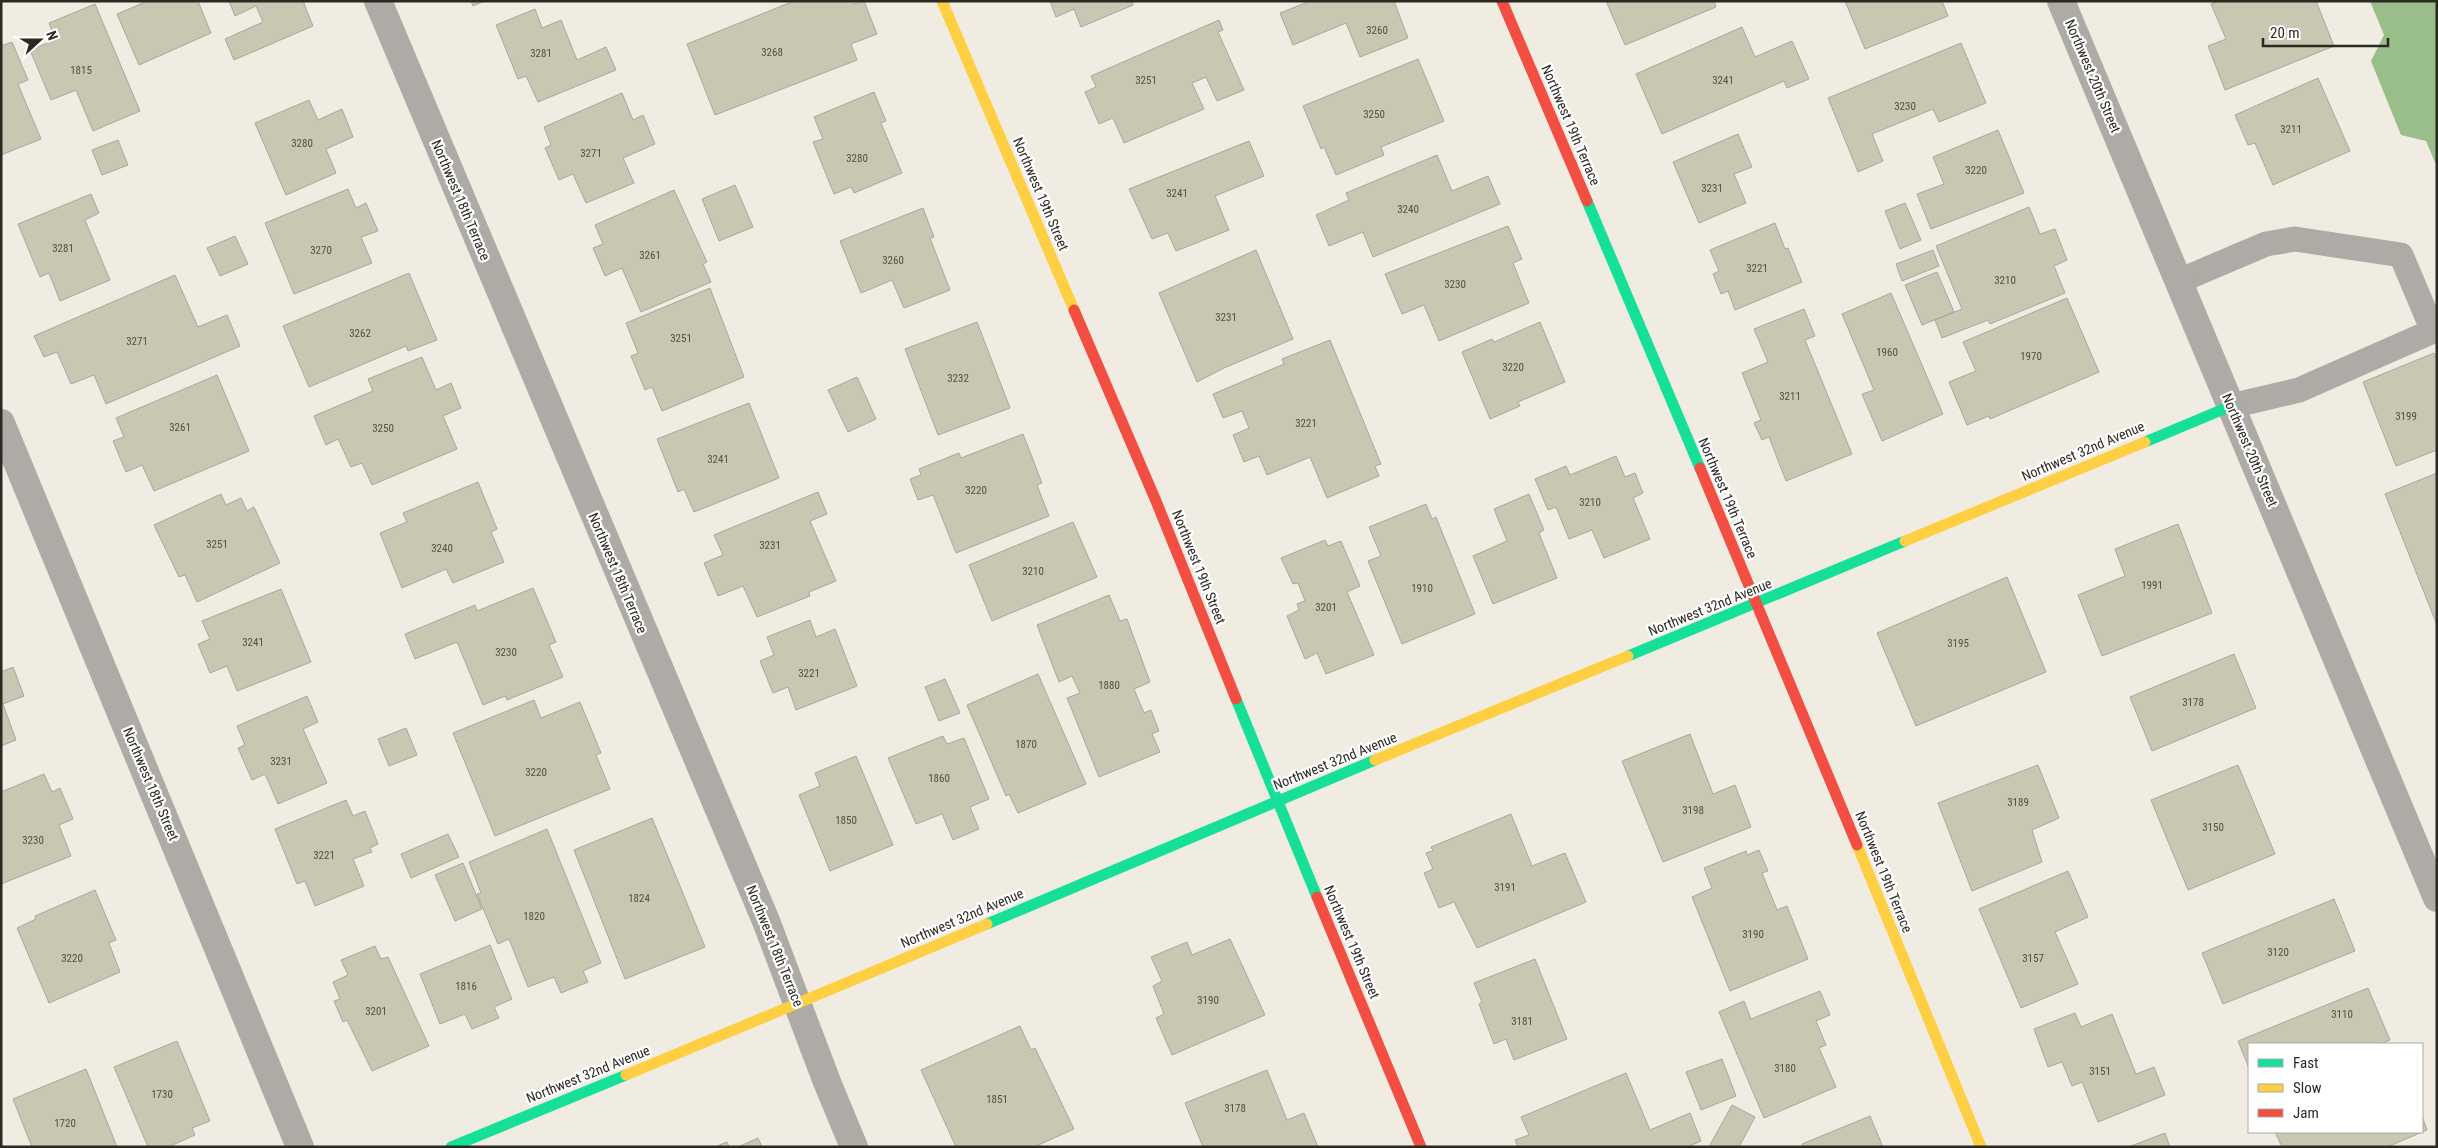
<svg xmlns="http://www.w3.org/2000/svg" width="2438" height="1148" font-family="'Roboto Condensed',sans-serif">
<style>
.water{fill:#9abe8a}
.building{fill:#c7c7b2;stroke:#a8a7a0}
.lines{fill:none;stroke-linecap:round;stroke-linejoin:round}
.lane{stroke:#aeaba6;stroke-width:25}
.street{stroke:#aeaba6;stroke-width:28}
.fast{stroke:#16e098;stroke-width:11}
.slow{stroke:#ffcf43;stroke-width:11}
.jam{stroke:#f24e42;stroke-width:11}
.labels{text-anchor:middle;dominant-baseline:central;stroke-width:4.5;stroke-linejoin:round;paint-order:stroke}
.number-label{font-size:11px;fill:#525046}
.street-label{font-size:14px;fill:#2b2922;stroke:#fff}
</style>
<rect width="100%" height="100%" fill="#f0ece2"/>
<path class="water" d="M2370,1H2437V167L2426,141L2401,135L2371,61L2384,35Z"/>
<path class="building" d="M142,1H198L211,33L139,65L117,14L143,3Z
M229,1H303L313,26L234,60L225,39L263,22L256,6L235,16Z
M471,1H484L473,6Z
M794,1H853L854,4L864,1L877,34L851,44L857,60L715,115L687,44Z
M1050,1H1132L1133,5L1081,27L1074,9L1056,17Z
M1310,1H1394L1408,38L1360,57L1346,23L1293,45L1280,13Z
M1606,1H1714L1716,7L1625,45Z
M1845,1H1942L1948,16L1865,49Z
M2218,1H2316L2334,46L2225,90L2208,46L2226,39L2211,4Z
M95,4L140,111L93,131L76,90L51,100L30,50L55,40L49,23Z
M535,9L542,28L561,20L577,60L606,47L616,70L538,102L526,76L518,79L496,25Z
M1219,20L1223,30L1218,32L1244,90L1217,101L1206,77L1192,83L1204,109L1124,143L1113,118L1099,124L1085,92L1096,87L1091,76Z
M1742,27L1755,57L1792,41L1809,79L1787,88L1784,81L1662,134L1636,74Z
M12,42L28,80L18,84L41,139L1,155V46Z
M1961,43L1986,103L1939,122L1933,109L1872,134L1883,161L1858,172L1828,98Z
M1418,59L1444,121L1381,147L1384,155L1336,175L1324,147L1321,149L1303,106Z
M2318,78L2350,151L2273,185L2255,143L2248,145L2235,115Z
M874,92L886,121L881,123L902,173L854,193L851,187L834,194L813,142L823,139L814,117Z
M622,93L633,120L643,115L655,144L623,158L634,183L586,203L573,174L559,180L545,148L551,145L544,127Z
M309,100L318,120L342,109L353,137L326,149L336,173L286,195L255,123Z
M1998,130L2024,193L1931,229L1917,194L1944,184L1933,157Z
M1738,134L1752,167L1734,174L1746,203L1699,223L1673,162Z
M118,140L128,165L102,175L92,150Z
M1249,141L1264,176L1215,196L1229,230L1176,251L1168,233L1152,239L1129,189Z
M1437,155L1452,191L1488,176L1500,204L1373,257L1363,232L1329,246L1316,215L1349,200L1346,193Z
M735,185L753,227L719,241L702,199Z
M348,189L356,208L366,203L378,231L361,237L372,263L294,294L265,223Z
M674,190L707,262L703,264L711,282L641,312L622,268L605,276L593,248L603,244L595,225Z
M91,194L99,213L85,220L110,280L60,301L49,273L40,277L18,224Z
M1905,203L1921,240L1900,249L1885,211Z
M2029,207L2040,234L2055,229L2067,260L2054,266L2065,293L1990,324L1988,320L1942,338L1935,320L1962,309L1936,246Z
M923,208L934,237L930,238L950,290L904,308L892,280L861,293L840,241Z
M1775,223L1785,249L1788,248L1802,282L1735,310L1728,291L1721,294L1713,274L1719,271L1710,250Z
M1508,226L1522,259L1513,263L1529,303L1439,341L1424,305L1402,314L1385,274Z
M235,236L248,264L220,276L207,248Z
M1256,250L1293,339L1224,368L1197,382L1159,293Z
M1933,250L1939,266L1902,281L1896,264Z
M1937,272L1954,312L1922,325L1905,285Z
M409,273L437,340L408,351L406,346L309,387L283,326Z
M175,275L198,327L227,315L240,346L106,404L94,375L71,384L57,352L44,357L34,336Z
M710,288L744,377L662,411L652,387L645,390L631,356L638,353L626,323Z
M1891,293L1943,414L1882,441L1862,394L1874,390L1842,314Z
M2067,298L2099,372L1990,419L1989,416L1967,425L1949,382L1976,371L1963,342Z
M1804,309L1815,336L1805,340L1852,454L1786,481L1769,437L1762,440L1754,423L1761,420L1742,373L1768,362L1754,329Z
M977,322L1010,408L938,435L905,349Z
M1540,322L1565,382L1518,402L1520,406L1490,419L1462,352L1492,339L1494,342Z
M1330,340L1381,464L1375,466L1379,476L1327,498L1310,457L1267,475L1259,456L1244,462L1233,435L1249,428L1242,411L1223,418L1213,394L1284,364L1282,359Z
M2434,353L2437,360V450L2396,466L2363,382Z
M422,357L436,390L451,383L461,408L443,416L457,449L372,485L362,463L351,467L338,439L326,445L314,416L373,391L368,379Z
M217,375L249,451L154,491L142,465L126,472L113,441L124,437L116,418Z
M857,377L876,419L848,432L828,390Z
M749,403L779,478L694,512L684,489L678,492L657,439Z
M1023,434L1042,483L1037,485L1049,516L956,553L933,495L918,500L910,479L921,475L919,469L959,453L961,458Z
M1616,456L1625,477L1635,473L1643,493L1633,498L1650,539L1604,558L1592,530L1569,539L1556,507L1548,510L1535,479L1566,466L1570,475Z
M2437,473V625L2385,494Z
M478,482L497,529L491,532L504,562L453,583L446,569L402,588L380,533L407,522L403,513Z
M818,492L827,514L810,521L836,581L809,592L810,596L757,617L743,586L718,596L704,563L723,555L714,535Z
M221,494L226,505L241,498L247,511L254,507L280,563L197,602L185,575L179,577L154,525Z
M1529,494L1544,530L1539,533L1557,578L1493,604L1473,556L1507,541L1494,509Z
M1426,504L1432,519L1436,517L1475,614L1402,644L1368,561L1381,556L1369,527Z
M1073,522L1097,577L992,621L969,565Z
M2178,524L2212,613L2102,656L2078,595L2125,576L2115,549Z
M1325,540L1328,546L1341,541L1360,586L1347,592L1374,655L1326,674L1317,653L1305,659L1287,616L1299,610L1297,604L1305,601L1298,583L1293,584L1281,558Z
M2007,577L2046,672L1916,726L1877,633Z
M533,588L556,642L549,645L563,677L507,700L505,696L483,705L457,642L415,659L405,634L475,605L477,611Z
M281,589L311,662L237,691L227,666L210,673L198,644L210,639L202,621Z
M1109,595L1120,621L1127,619L1150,682L1134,689L1144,713L1151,710L1159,731L1152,734L1160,752L1099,777L1067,698L1080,693L1072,676L1059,682L1037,625Z
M810,620L816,637L835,629L857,686L796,710L788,687L773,693L760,661L774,655L767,637Z
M2234,654L2256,708L2152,751L2130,697Z
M13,667L24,696L3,704L16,740L1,746V672Z
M1038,674L1086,784L1018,813L1009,794L1006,796L967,705Z
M945,679L960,713L939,721L925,687Z
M307,696L318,722L303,729L327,783L278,804L265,774L252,780L238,748L245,745L237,726Z
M534,700L541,718L580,702L601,753L596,755L610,789L495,836L453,733Z
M406,728L417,755L389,766L378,739Z
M1690,734L1713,794L1735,785L1751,827L1663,862L1622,761Z
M943,736L947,744L964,738L989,799L970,807L979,829L953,840L942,814L916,824L888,758Z
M856,756L893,845L830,871L799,795L820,786L815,773Z
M2038,765L2059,818L2032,830L2042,862L1972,891L1938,803Z
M2238,765L2275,854L2188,890L2151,800Z
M44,774L52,792L60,788L73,819L59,825L71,856L1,884V792Z
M346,800L353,816L365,811L378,844L370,848L372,852L353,859L364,886L315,906L305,881L297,884L275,829Z
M1511,814L1532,866L1565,853L1586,902L1477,948L1454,902L1439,908L1424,873L1433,869L1426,853L1433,851L1431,847Z
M652,818L705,947L625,979L574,850Z
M547,829L601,963L583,971L588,982L561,993L554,977L528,987L509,939L498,944L477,894L481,893L469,862Z
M448,834L459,857L411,878L401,854Z
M1759,850L1768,871L1762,873L1777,910L1787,906L1808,959L1730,991L1692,897L1712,888L1704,868L1746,851L1747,855Z
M463,863L482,909L455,921L435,875Z
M2068,871L2088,917L2055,932L2078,984L2021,1008L1979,909Z
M95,890L116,940L109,943L120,972L49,1003L17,928L36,919L35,916Z
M2334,899L2355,951L2223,1004L2202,953Z
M1230,939L1265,1015L1172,1055L1156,1018L1164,1014L1153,986L1162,981L1151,957L1187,942L1192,955Z
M490,945L512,999L494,1007L499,1018L472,1029L465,1014L440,1024L420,974Z
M375,946L381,959L388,957L429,1046L372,1071L347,1020L343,1022L334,1001L340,999L333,982L348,975L341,960Z
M1535,959L1567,1039L1514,1060L1506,1039L1494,1044L1479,1004L1482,1002L1474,983Z
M2368,988L2390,1040L2381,1044H2249V1068L2238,1041Z
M1820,991L1830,1015L1816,1021L1826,1045L1819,1048L1836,1087L1764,1118L1719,1012L1744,1001L1751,1019Z
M2075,1013L2081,1027L2112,1014L2136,1074L2154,1067L2165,1095L2098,1122L2082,1082L2072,1086L2062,1062L2048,1067L2034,1029Z
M1020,1026L1031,1050L1035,1048L1074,1129L1034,1147H956L921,1070Z
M177,1041L210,1121L192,1128L195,1135L168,1147H148L114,1067Z
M1722,1059L1736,1096L1701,1110L1686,1072Z
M86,1069L117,1147H32L13,1099Z
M1267,1070L1287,1120L1304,1113L1318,1147H1203L1185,1103Z
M1626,1073L1650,1130L1690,1113L1701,1141L1687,1147H1518L1515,1140L1529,1135L1521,1117Z
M1732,1105L1755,1117L1739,1147H1713L1710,1145Z
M1870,1116L1883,1147H1803L1802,1144Z
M2422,1116L2427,1130L2387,1147H2282L2275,1132H2422Z
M2165,1133L2170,1147H2129L2131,1146Z
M758,1138L762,1147H738Z
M727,1142L729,1147H715Z"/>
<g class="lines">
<path class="lane" d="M2179,281L2266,244L2295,239L2401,255L2433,331L2299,390L2231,406"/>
<path class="street" d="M378,1L766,921L827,1082L854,1147
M2061,1L2437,898
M1,423L300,1147"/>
<path class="fast" d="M1587,201L1700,468
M2145,442L2231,406
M1628,656L1905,541
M1236,699L1317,897
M987,924L1375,760
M451,1147L626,1075"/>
<path class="slow" d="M942,1L1074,310
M1905,541L2145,442
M1375,760L1628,656
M1857,845L1981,1147
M626,1075L987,924"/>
<path class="jam" d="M1502,1L1587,201
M1074,310L1156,501L1236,699
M1700,468L1857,845
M1317,897L1421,1147"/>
</g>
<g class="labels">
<g class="number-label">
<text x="1377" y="30">3260</text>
<text x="772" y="52">3268</text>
<text x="541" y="53">3281</text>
<text x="81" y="70">1815</text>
<text x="1146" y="80">3251</text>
<text x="1723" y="80">3241</text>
<text x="1905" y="106">3230</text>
<text x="1374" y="114">3250</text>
<text x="2291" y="129">3211</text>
<text x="302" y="143">3280</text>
<text x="591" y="153">3271</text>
<text x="857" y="158">3280</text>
<text x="1976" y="170">3220</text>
<text x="1712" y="188">3231</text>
<text x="1177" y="193">3241</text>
<text x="1408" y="209">3240</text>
<text x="63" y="248">3281</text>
<text x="321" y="250">3270</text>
<text x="650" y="255">3261</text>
<text x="893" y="260">3260</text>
<text x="1757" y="268">3221</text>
<text x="2005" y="280">3210</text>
<text x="1455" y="284">3230</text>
<text x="1226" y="317">3231</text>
<text x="360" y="333">3262</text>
<text x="681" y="338">3251</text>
<text x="137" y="341">3271</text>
<text x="1887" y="352">1960</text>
<text x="2031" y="356">1970</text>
<text x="1513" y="367">3220</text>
<text x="958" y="378">3232</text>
<text x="1790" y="396">3211</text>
<text x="2406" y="416">3199</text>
<text x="1306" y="423">3221</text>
<text x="180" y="427">3261</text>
<text x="383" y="428">3250</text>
<text x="718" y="459">3241</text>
<text x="976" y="490">3220</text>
<text x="1590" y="502">3210</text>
<text x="217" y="544">3251</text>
<text x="770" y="545">3231</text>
<text x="442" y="548">3240</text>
<text x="1033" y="571">3210</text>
<text x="2152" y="585">1991</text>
<text x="1422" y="588">1910</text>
<text x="1326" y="607">3201</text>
<text x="253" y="642">3241</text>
<text x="1958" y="643">3195</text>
<text x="506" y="652">3230</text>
<text x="809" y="673">3221</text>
<text x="1109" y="685">1880</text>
<text x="2193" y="702">3178</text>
<text x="1026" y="744">1870</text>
<text x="281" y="761">3231</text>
<text x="536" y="772">3220</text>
<text x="939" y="778">1860</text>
<text x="2018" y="802">3189</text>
<text x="1693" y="810">3198</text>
<text x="846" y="820">1850</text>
<text x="2213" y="827">3150</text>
<text x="33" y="840">3230</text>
<text x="324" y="855">3221</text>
<text x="1505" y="887">3191</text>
<text x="639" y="898">1824</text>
<text x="534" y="916">1820</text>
<text x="1753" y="934">3190</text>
<text x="2278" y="952">3120</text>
<text x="72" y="958">3220</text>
<text x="2033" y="958">3157</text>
<text x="466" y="986">1816</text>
<text x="1208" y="1000">3190</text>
<text x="376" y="1011">3201</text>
<text x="2342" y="1014">3110</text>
<text x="1522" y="1021">3181</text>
<text x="1785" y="1068">3180</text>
<text x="2100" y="1071">3151</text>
<text x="162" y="1094">1730</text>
<text x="997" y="1099">1851</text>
<text x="1235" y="1108">3178</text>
<text x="65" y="1123">1720</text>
</g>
<g class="street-label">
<text transform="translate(2093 76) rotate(67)">Northwest 20th Street</text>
<text transform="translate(1571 125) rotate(67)">Northwest 19th Terrace</text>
<text transform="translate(1041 194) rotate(67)">Northwest 19th Street</text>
<text transform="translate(461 200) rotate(67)">Northwest 18th Terrace</text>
<text transform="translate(2250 450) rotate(67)">Northwest 20th Street</text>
<text transform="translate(2083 451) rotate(-23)">Northwest 32nd Avenue</text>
<text transform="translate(1728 498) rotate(67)">Northwest 19th Terrace</text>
<text transform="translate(1199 567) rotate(68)">Northwest 19th Street</text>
<text transform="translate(618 573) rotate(67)">Northwest 18th Terrace</text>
<text transform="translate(1710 607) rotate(-22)">Northwest 32nd Avenue</text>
<text transform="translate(1335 761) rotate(-22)">Northwest 32nd Avenue</text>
<text transform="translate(151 784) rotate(67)">Northwest 18th Street</text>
<text transform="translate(1884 872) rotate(68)">Northwest 19th Terrace</text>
<text transform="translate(962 918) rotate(-23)">Northwest 32nd Avenue</text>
<text transform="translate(1352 942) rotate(67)">Northwest 19th Street</text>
<text transform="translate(775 946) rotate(68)">Northwest 18th Terrace</text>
<text transform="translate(588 1074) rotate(-22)">Northwest 32nd Avenue</text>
</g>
</g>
<rect width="2438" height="1148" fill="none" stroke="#2b2922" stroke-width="5"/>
<rect x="2248" y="1043" width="175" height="90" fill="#ffffff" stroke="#aaa9a7"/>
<rect x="2258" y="1059" width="25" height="8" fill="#16e098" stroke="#aaa9a7"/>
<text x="2293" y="1068" font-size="15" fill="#2b2922">Fast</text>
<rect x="2258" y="1084" width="25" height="8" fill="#ffcf43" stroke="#aaa9a7"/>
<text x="2293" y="1093" font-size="15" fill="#2b2922">Slow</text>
<rect x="2258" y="1109" width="25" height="8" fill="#f24e42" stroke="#aaa9a7"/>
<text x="2293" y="1118" font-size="15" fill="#2b2922">Jam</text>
<g transform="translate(40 40) rotate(69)" stroke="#ffffff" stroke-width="4" paint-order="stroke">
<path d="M0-4L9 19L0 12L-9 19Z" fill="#2b2922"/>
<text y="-8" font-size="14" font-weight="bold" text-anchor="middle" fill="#2b2922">N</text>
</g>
<path d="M2263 38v8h125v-8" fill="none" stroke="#2b2922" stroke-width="2.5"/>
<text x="2270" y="38" font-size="15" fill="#2b2922" stroke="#ffffff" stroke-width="4" paint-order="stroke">20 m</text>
</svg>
